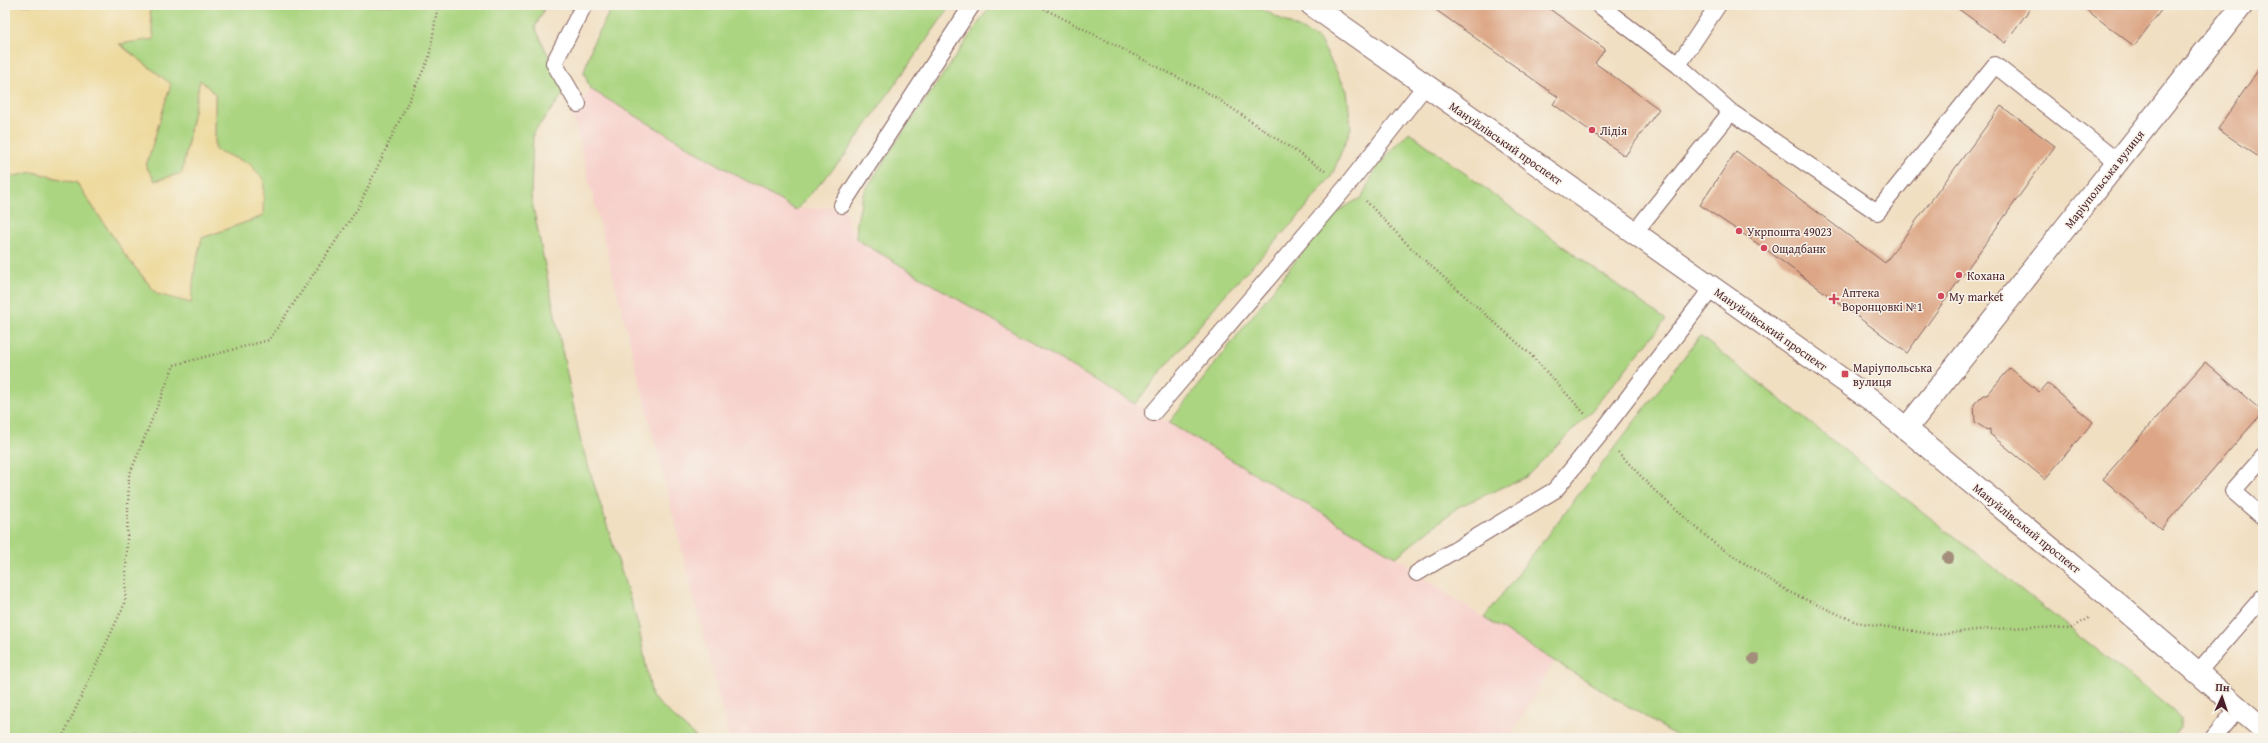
<svg xmlns="http://www.w3.org/2000/svg" width="2268" height="743" font-family="'Gentium Book Plus',serif">
<style>
.built{fill:#f7d0cb}
.green{fill:#abd581;stroke:#7a7a56}
.sand{fill:#eeda9e;stroke:#9c7c64}
.building{fill:#dda787}
.lines{fill:none;stroke-linecap:round;stroke-linejoin:round}
.service-casing{stroke:#846260;stroke-width:18}
.minor-casing{stroke:#846260;stroke-width:24}
.secondary-casing{stroke:#846260;stroke-width:24}
.path{stroke:#846260;stroke-width:2.5;stroke-dasharray:1 3;stroke-linecap:butt}
.service{stroke:#fff;stroke-width:16}
.minor{stroke:#fff;stroke-width:22}
.secondary{stroke:#fff;stroke-width:22}
.tree{fill:#a28e7a}
.poi-dot{fill:#d1495b;stroke:#f7f3e8;stroke-width:1.5}
.labels{text-anchor:middle;dominant-baseline:central;stroke-width:3;stroke-linejoin:round;paint-order:stroke}
.poi-label{font-size:12px;fill:#4a1f2b;stroke:#f7f3e8;text-anchor:start}
.street-label{font-size:12px;fill:#4a1f2b;stroke:#f7f3e8}
</style>
<rect width="100%" height="100%" fill="#f7f3e8"/>
<filter id="ink" filterUnits="userSpaceOnUse"><feTurbulence type="fractalNoise" baseFrequency=".025" numOctaves="2"/><feDisplacementMap in="SourceGraphic" scale="8" xChannelSelector="R" yChannelSelector="G"/><feConvolveMatrix kernelMatrix="1 2 1 2 8 2 1 2 1" color-interpolation-filters="sRGB"/></filter>
<filter id="wash" filterUnits="userSpaceOnUse"><feTurbulence type="fractalNoise" baseFrequency=".012" numOctaves="4" result="noise"/><feDisplacementMap in="SourceGraphic" scale="16" xChannelSelector="R" yChannelSelector="G"/><feGaussianBlur stdDeviation="0.9" result="paint"/><feColorMatrix in="noise" values="0 0 0 0 0 0 0 0 0 0 0 0 0 0 0 0 0 1.4 0 .05"/><feComposite in="paint" operator="in"/></filter>
<g filter="url(#wash)">
<rect width="100%" height="100%" fill="#f1dfc2"/>
<path class="built" d="M590,89L796,210L842,205L856,239L1396,557L1417,573L1484,618L1554,662L1510,738H729L572,112Z"/>
<path class="green" d="M149,5H546L535,27L565,92L533,133L531,197L581,443L638,624L652,697L697,738H150L134,735L132,738H5V178L33,172L77,183L126,256L157,294L195,266L202,238L263,216L250,164L215,150V94L200,80L182,173L155,181L146,166L170,84L119,43L154,39Z
M613,5H951L843,158L796,210L590,89L584,72L593,43Z
M991,5H1254L1319,39L1347,91L1351,128L1332,175L1300,215L1222,298L1135,404L856,239L857,222L863,194L891,150Z
M1409,132L1567,249L1666,320L1587,416L1526,477L1458,507L1396,557L1169,423L1331,215L1362,197L1377,166Z
M1700,336L2172,709L2180,718V728L2172,738H1680L1484,618Z"/>
<path class="sand" d="M5,5H149L154,39L119,44L171,84L146,166L155,181L182,173L200,80L215,94V150L250,164L264,180L263,216L202,238L195,266L191,303L157,294L126,256L77,183L33,172L5,178Z"/>
<g id="blocks">
<path class="building" d="M1429,5H1544L1605,49L1595,63L1659,109L1625,156L1553,104L1558,97Z
M1953,5H2031L2032,6L2005,43Z
M2080,5H2165L2134,46Z
M2263,63V160L2218,129Z
M2001,106L2055,146L1907,353L1764,248L1700,205L1736,151L1885,263Z
M2205,362L2263,412L2161,529L2103,479Z
M2010,368L2039,392L2047,383L2093,422L2045,479L1990,434V429L1987,430L1975,422L1974,404L1983,395H1987Z"/>
</g>
</g>
<g filter="url(#ink)">
<use href="#blocks" fill-opacity="0" stroke="#846260" stroke-width="1"/>
<g class="lines">
<defs>
<path id="service" d="M1599,5L1678,65L1731,112L1877,212L1995,65L2118,162
M1678,65L1718,5
M578,104L554,63L584,5
M842,205L972,5
M1634,233L1731,112
M1153,413L1346,187L1425,86
M2263,457L2233,491L2263,517
M1417,573L1555,490L1601,433L1712,288
M2198,672L2263,597
M2213,738L2238,708"/>
<path id="minor" d="M1906,429L2242,5"/>
<path id="secondary" d="M1312,5L1870,399L2117,603L2263,729"/>
</defs>
<use href="#service" class="service-casing"/>
<use href="#minor" class="minor-casing"/>
<use href="#secondary" class="secondary-casing"/>
<path class="path" d="M1037,5L1212,95L1325,171
M1366,201L1412,249L1530,354L1585,414
M1618,452L1655,491L1715,544L1789,592L1856,622L1938,635L1975,630L2030,627L2070,629L2091,617
M62,738L125,603L129,476L174,365L269,340L358,208L429,58L438,5"/>
<use href="#service" class="service"/>
<use href="#minor" class="minor"/>
<use href="#secondary" class="secondary"/>
</g>
<g class="tree">
<circle cx="1948" cy="558" r="6"/>
<circle cx="1754" cy="659" r="6"/>
</g>
</g>
<g class="poi-dot">
<circle cx="1592" cy="130" r="4"/>
<circle cx="1739" cy="231" r="4"/>
<circle cx="1764" cy="248" r="4"/>
<circle cx="1959" cy="275" r="4"/>
<circle cx="1941" cy="296" r="4"/>
<path d="M1832 293h4v4h4v4h-4v4h-4v-4h-4v-4h4z"/>
<rect x="1841" y="370" width="8" height="8" rx="2"/>
</g>
<g class="labels">
<g class="poi-label">
<text x="1600" y="130">Лідія</text>
<text x="1747" y="231">Укрпошта 49023</text>
<text x="1772" y="248">Ощадбанк</text>
<text x="1967" y="275">Кохана</text>
<text x="1842" y="292">Аптека<tspan x="1842" dy="14">Воронцовкі №1</tspan></text>
<text x="1949" y="296">My market</text>
<text x="1853" y="367">Маріупольська<tspan x="1853" dy="14">вулиця</tspan></text>
</g>
<g class="street-label">
<text transform="translate(1506 143) rotate(35)">Мануйлівський проспект</text>
<text transform="translate(2104 179) rotate(-52)">Маріупольська вулиця</text>
<text transform="translate(1771 329) rotate(35)">Мануйлівський проспект</text>
<text transform="translate(2027 528) rotate(39)">Мануйлівський проспект</text>
</g>
</g>
<rect width="2268" height="743" fill="none" stroke="#f7f3e8" stroke-width="20"/>
<g transform="translate(2222 697) rotate(3)" stroke="#f7f3e8" stroke-width="3" paint-order="stroke">
<path d="M0-3L7 15L0 10L-7 15Z" fill="#4a1f2b"/>
<text y="-6" font-size="11" font-weight="bold" text-anchor="middle" fill="#4a1f2b">Пн</text>
</g>
</svg>
